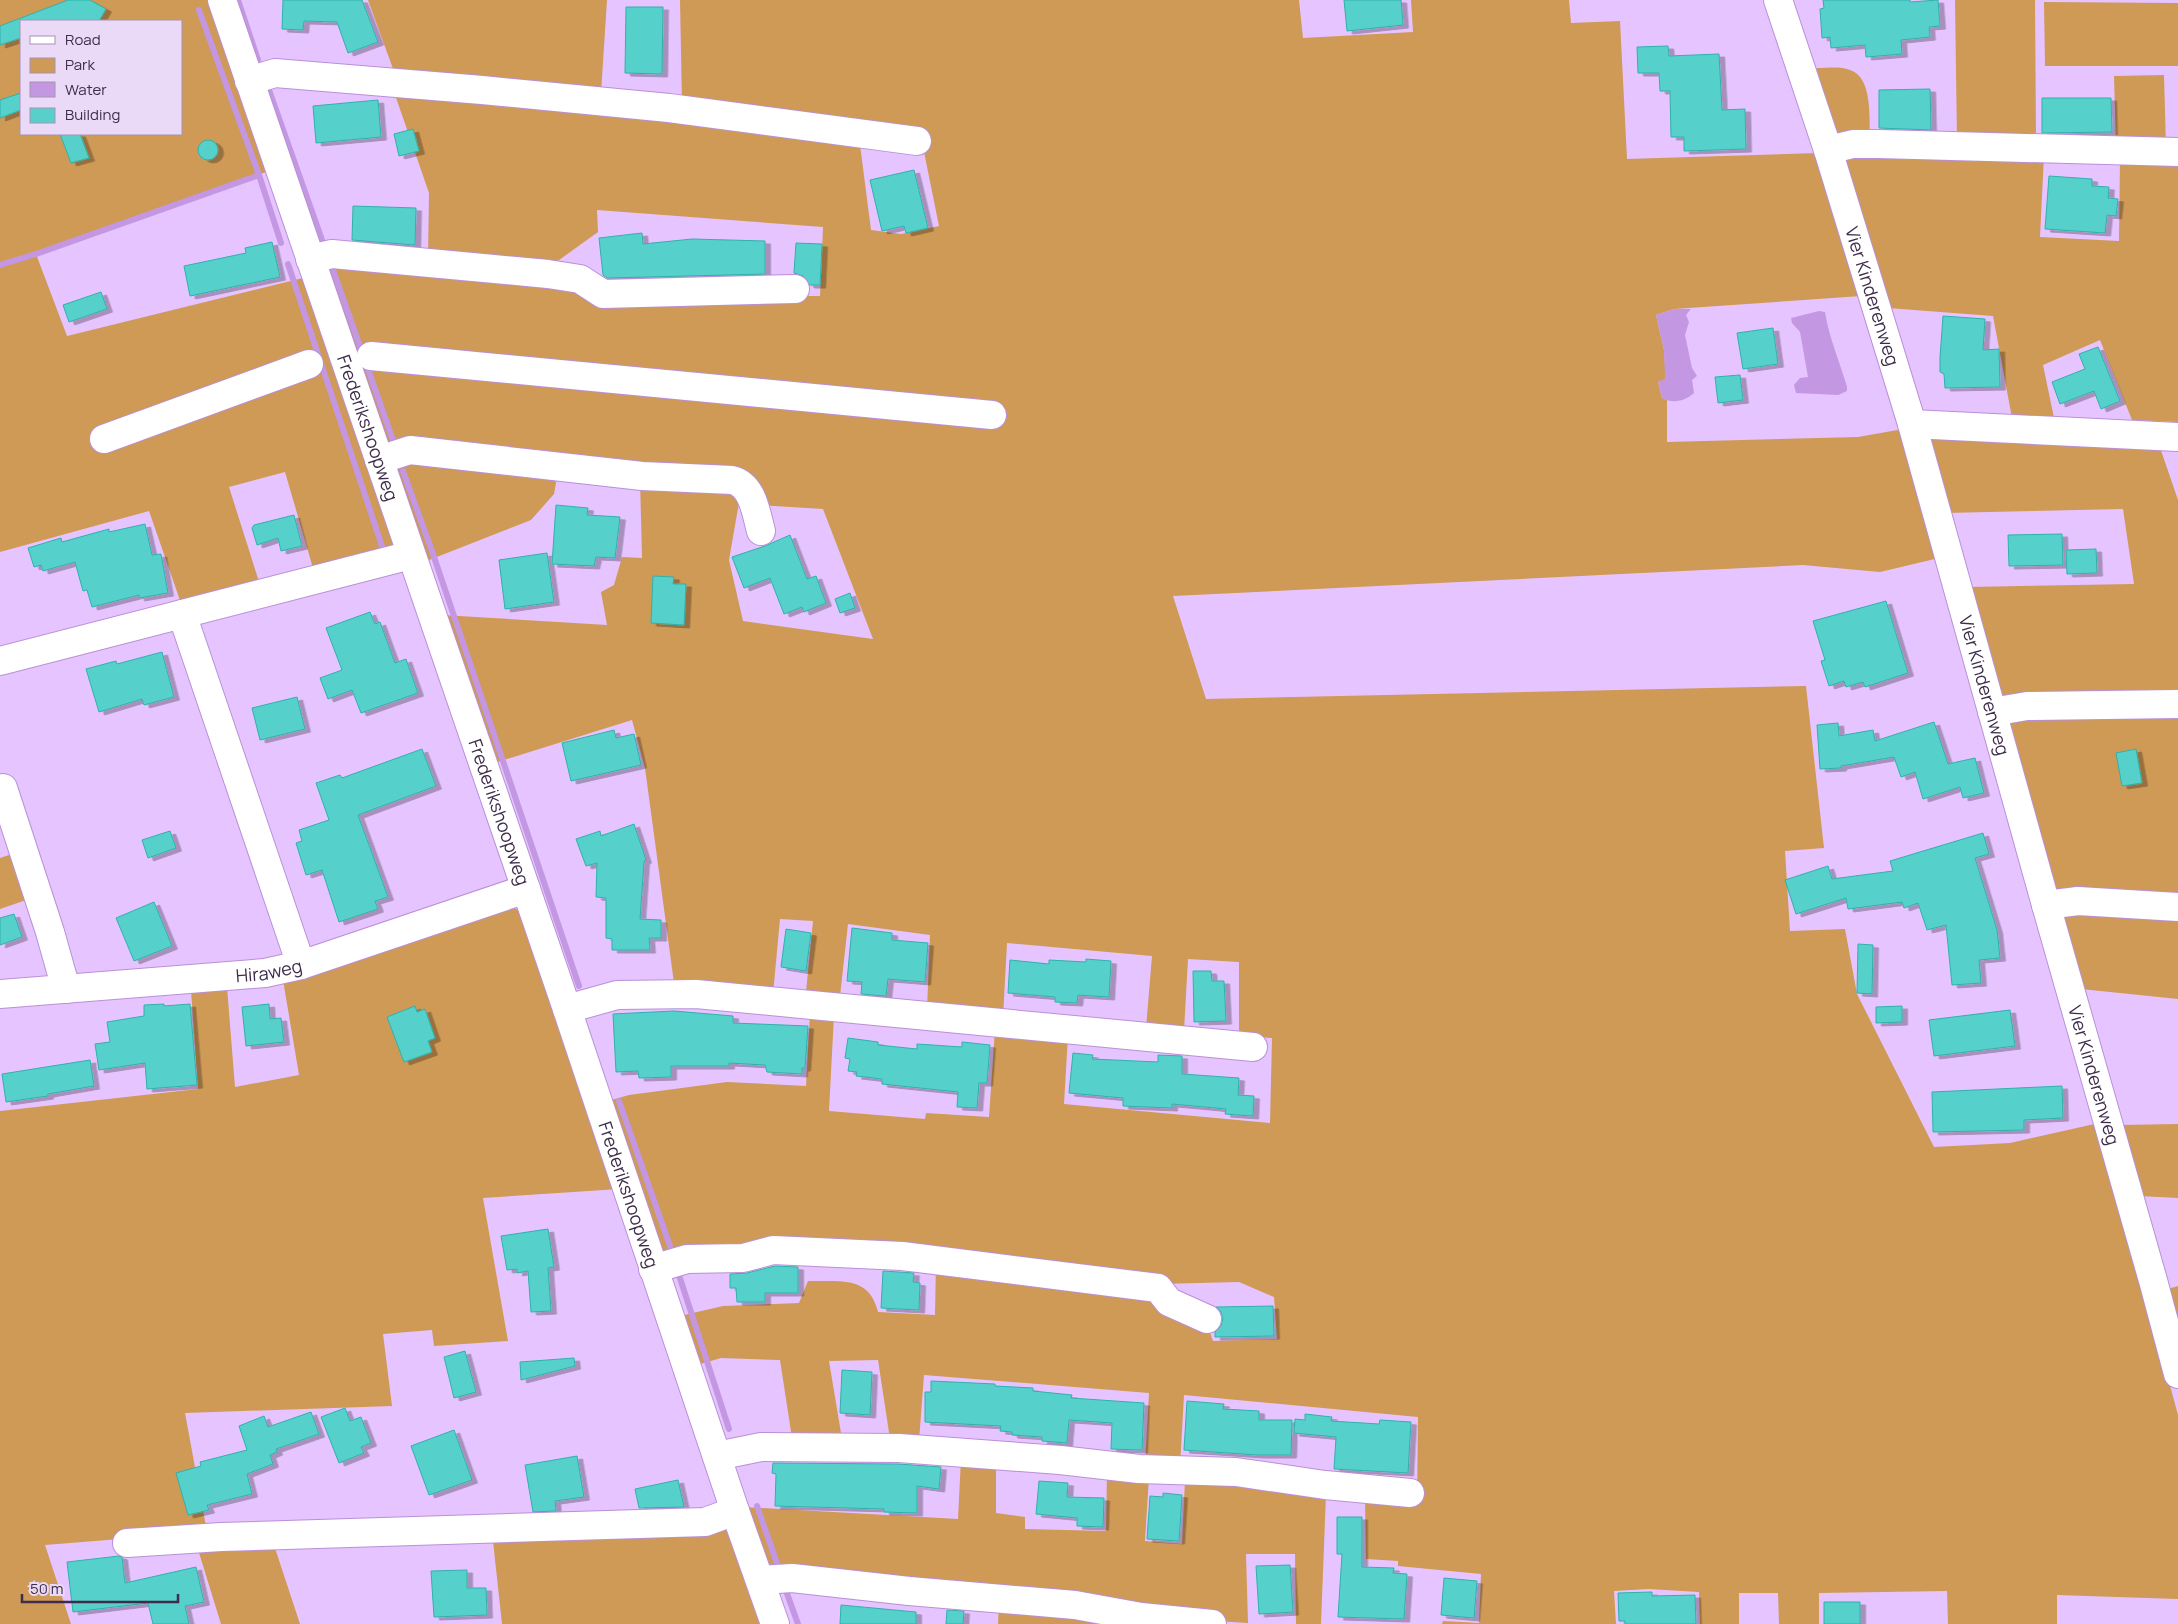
<svg xmlns="http://www.w3.org/2000/svg" width="2178" height="1624" font-family="Manrope,sans-serif">
<style>
.green{fill:#cf9956;fill-rule:evenodd}
.water{fill:#c397e2}
.lines{fill:none;stroke-linecap:round;stroke-linejoin:round}
.stream{stroke:#c397e2;stroke-width:6}
.building{fill:#57d0cb;stroke:#2fb1ac;filter:url(#shadow)}
.minor-casing{stroke:#ba90d6;stroke-width:30}
.minor{stroke:#fff;stroke-width:28}
.labels{text-anchor:middle;dominant-baseline:central;stroke-width:4;stroke-linejoin:round;paint-order:stroke}
.street-label{font-size:18px;fill:#3e2d4a;stroke:#ead9f7}
</style>
<defs>
<filter id="shadow"><feDropShadow dx="5.5" dy="3" stdDeviation="0" flood-color="#0004"/></filter>
</defs>
<rect width="100%" height="100%" fill="#e6c4ff"/>
<path class="green" d="M0,0H213L269,171L36,254L67,336L307,277L398,545L315,575L285,472L229,487L261,588L183,609L149,511L0,552ZM21,21H181V134H21Z
M368,0H607L601,93L396,77Z
M680,0H1299L1303,38L1413,32L1411,0H1569L1571,23L1620,21L1627,159L1818,153L1861,296L1674,309L1656,315L1664,350L1666,379L1658,382L1662,398L1667,400V442L1858,437L1903,429L1939,558L1880,572L1803,565L1173,596L1206,699L1806,686L1824,848L1785,851L1790,931L1845,929L1857,994L1934,1147L2010,1143L2099,1123L2178,1415V1599L2057,1595V1624H1948L1947,1591L1819,1593V1624H1779L1778,1593H1739V1624H1700L1699,1592L1648,1589L1614,1591L1616,1624H1442L1443,1621L1479,1623L1481,1574L1398,1566V1561L1366,1559L1365,1498L1417,1502L1418,1417L1184,1395L1180,1466L1145,1464L1149,1393L924,1375L919,1441L890,1439L878,1360L829,1361L842,1439L792,1438L780,1360L721,1358L697,1365L680,1316L723,1306L799,1303L808,1281C838,1282 869,1274 878,1312L935,1315L936,1263L1091,1281L1157,1291L1167,1306L1207,1324L1213,1341L1277,1339L1274,1297L1239,1282L1158,1284L902,1253L794,1249L792,1244L700,1253L679,1248L664,1255L658,1252L608,1101L629,1095L727,1082L806,1086L810,1013L834,1015L829,1111L925,1119L926,1113L989,1117L995,1029L1068,1036L1064,1104L1270,1123L1272,1038L1239,1036V962L1188,959L1184,1031L1146,1028L1152,956L1007,943L1003,1017L927,1009L930,935L848,924L840,996L806,992L813,921L780,919L773,994L674,983L645,768L632,720L494,763L442,615L607,625L601,592L614,585L622,557L642,558L640,479L732,485L741,491L729,560L743,621L873,639L823,509L760,505L751,483L737,477L643,472L408,444L386,451L321,266L324,259L333,257L582,284L604,296H820L823,227L597,210L598,232L548,268L529,270L428,259L429,193L392,86L859,137L871,230L901,234L939,226L921,137L682,105Z
M1955,0H2035L2036,141H1957Z
M2044,2L2178,3V66H2045Z
M1818,68C1828,68 1840,66 1850,70C1873,77 1869,119 1870,138L1835,141L1813,70Z
M2164,75L2166,148L2116,147L2114,76Z
M1839,154L2044,155L2040,237L2119,241L2120,158L2178,159V422L2132,420L2100,340L2043,365L2054,418H2012L1993,316L1888,308Z
M1926,426L2155,433L2178,500V699L2017,702L1998,695L1967,587L2134,584L2123,509L1944,513Z
M389,460L552,471L556,483L554,494L531,520L424,562Z
M2178,710V901L2054,892L2004,723L2008,715Z
M18,852L32,898L0,909V858Z
M511,907L519,910L619,1189L483,1198L508,1341L434,1346L432,1330L383,1334L392,1406L185,1413L207,1532L45,1545L71,1624H0V1111L198,1089L191,990L227,987L235,1087L299,1075L283,980Z
M2178,913V999L2081,989L2059,915Z
M2178,1124V1198L2139,1196L2120,1125Z
M2178,1286V1330L2168,1289Z
M961,1459L996,1462V1513L1025,1517V1529L1106,1531L1107,1472L1149,1477L1145,1541L1182,1544L1185,1480L1326,1494L1321,1624H1296L1295,1554H1246L1248,1623L1215,1621L767,1573L742,1507L958,1519Z
M730,1525L765,1624H502L492,1532Z
M272,1539L300,1624H221L196,1543Z
M999,1602L1171,1624H998Z"/>
<path class="water" d="M1674,309H1691L1686,315L1689,322L1685,335L1692,368L1697,376L1692,380L1694,393C1685,401 1674,404 1662,398L1658,382L1665,379L1664,350L1656,315Z
M1819,311L1825,312C1829,338 1840,362 1847,387V391L1838,395L1796,393L1794,385L1800,378L1808,377L1800,332L1792,323L1791,318Z"/>
<g class="lines">
<path class="stream" d="M238,0L258,60
M199,10L259,175L281,243
M269,90L322,240
M288,264L382,546
M0,265L36,254L259,175
M333,270L394,443
M403,471L432,551L579,986
M619,1101L671,1249
M677,1269L729,1429
M757,1506L780,1572
M785,1588L798,1624"/>
</g>
<path class="building" d="M68,0H90L106,9L99,21H21V38L0,45V26Z
M283,0H362L378,42L348,53L337,22L304,21L303,30L282,29Z
M1344,0H1401L1403,25L1347,31Z
M1823,0H1910V2L1938,0L1940,26L1929,27L1930,37L1901,40L1902,54L1866,57L1865,45L1831,48L1830,37L1822,38L1820,9L1824,8Z
M626,7H663L662,74L625,73Z
M1668,46L1669,56L1719,54L1722,110L1745,109L1746,149L1684,151V137H1671L1670,91H1660L1659,73H1638L1637,47Z
M1930,89L1931,130L1879,128V90Z
M21,93V110L0,118V100Z
M2042,98H2111L2112,132L2042,133Z
M378,100L381,137L316,143L313,106Z
M413,129L419,151L399,156L394,134Z
M60,134H80L89,158L71,163Z
M198 150a10 10 0 1 1 20 0a10 10 0 1 1-20 0Z
M914,170L928,228L906,233L904,226L882,231L870,180Z
M2049,176L2092,179V186L2109,187L2108,198L2118,199L2116,216L2107,215L2105,233L2045,229Z
M353,206L416,208L415,245L352,240Z
M642,233L643,244L692,239L765,241V274L607,278L603,275L599,238Z
M272,242L280,277L190,296L184,266L246,253L245,248Z
M796,243L822,244L820,285H809L803,276L794,273Z
M101,292L107,309L69,322L63,305Z
M1943,316L1985,319L1983,350L1999,349L2000,387L1945,388L1944,374L1940,372V357Z
M1773,328L1778,364L1743,369L1737,333Z
M2098,347L2120,401L2101,409L2094,391L2060,404L2052,382L2085,369L2079,354Z
M1740,375L1743,400L1718,403L1715,377Z
M556,505L588,508L587,515L620,517L615,558L596,557L594,566L552,564Z
M294,515L302,546L281,551L278,538L257,545L252,528L254,525Z
M145,524L152,555L161,554L168,593L139,598V595L92,607L87,590L83,591L75,562L43,571L41,565L34,567L28,548L61,538L62,542L109,529V532Z
M2062,534L2063,565L2009,566L2008,535Z
M790,535L807,579L816,576L826,603L804,612L802,607L784,614L770,578L744,588L732,557L765,546Z
M2096,549L2097,573L2067,574L2066,550Z
M547,553L554,602L505,609L499,560Z
M653,576L674,577L673,584H686L684,625L651,623Z
M850,593L855,608L840,613L835,599Z
M1886,601L1908,673L1865,687L1863,682L1846,687L1844,681L1829,686L1821,661L1825,660L1813,621Z
M370,612L375,624L380,622L395,663L406,659L418,693L361,713L352,690L328,699L320,678L342,670L326,628Z
M162,652L174,697L144,705L142,699L99,712L86,669L116,661L117,664Z
M297,697L305,729L260,740L252,708Z
M1934,722L1948,764L1975,758L1984,793L1963,798L1960,787L1923,799L1915,772L1901,777L1894,757L1841,766V768L1820,769L1817,725L1838,723L1839,736L1873,730L1875,741Z
M614,730L616,738L634,734L641,765L571,781L562,743Z
M422,749L436,786L358,815L388,897L375,901L378,909L339,922L322,870L306,875L296,843L302,841L299,830L329,820L316,783L340,775L342,778Z
M2136,749L2142,783L2122,786L2116,753Z
M634,824L646,860L644,861L640,919L661,920V938H649L650,950H612V939L606,938V898L596,897L597,863L586,866L576,839L600,831L601,836Z
M170,831L176,848L148,858L142,840Z
M1983,833L1989,854L1975,858L1997,930L2000,958L1979,960L1981,983L1952,985L1946,925L1927,930L1918,903L1904,908L1902,902L1848,909L1846,898L1796,914L1785,880L1828,866L1832,879L1893,871L1890,861Z
M154,902L172,946L134,961L116,918Z
M14,914L22,937L0,945V918Z
M852,928L892,933V940L928,943L925,982L888,979L886,996L861,994L862,982L847,981Z
M786,929L811,933L806,971L781,967Z
M1858,944L1873,945L1872,994L1857,993Z
M1086,959L1111,961L1109,997L1078,995L1077,1003L1055,1002V997L1008,993L1010,960L1049,964V960L1086,962Z
M1193,971H1211L1212,981H1224L1226,1021L1194,1022Z
M164,1004V1006L190,1004L197,1085L147,1089L145,1063L99,1070L95,1044L110,1042L107,1022L144,1016V1005Z
M269,1004L270,1019L281,1018L284,1042L246,1046L242,1007Z
M415,1006L417,1012L425,1009L435,1038L428,1041L432,1052L404,1062L387,1017Z
M1902,1006V1022L1876,1023V1007Z
M2010,1010L2015,1046L1934,1056L1929,1020Z
M674,1011L733,1016V1023L808,1026L805,1068H802V1074L767,1072L765,1065L729,1063V1066H671V1077L639,1078L638,1071L616,1072L613,1014Z
M848,1038L878,1042V1045L917,1049V1044L962,1047V1042L990,1045L987,1083H979L977,1108L957,1107L958,1092L882,1084V1079L856,1076L857,1072L848,1071L850,1059L845,1058Z
M1073,1053L1093,1055L1092,1059L1158,1062V1055L1182,1056V1074L1239,1078L1238,1095L1254,1096L1253,1116L1225,1114L1226,1109L1172,1104V1108L1123,1106V1098L1069,1093Z
M90,1060L94,1086L48,1094V1096L6,1102L2,1074Z
M2062,1086L2063,1118L2024,1120V1130L1933,1132L1932,1092Z
M548,1229L554,1267L548,1268L551,1311L531,1312L528,1271L517,1273V1269L507,1270L501,1236Z
M775,1266L798,1267V1293H765V1302H737L736,1288H730V1274L747,1273Z
M883,1271L914,1273L913,1282L920,1283L919,1310L881,1308Z
M1273,1306L1274,1336L1215,1337V1332L1221,1326L1223,1318L1220,1310L1216,1307Z
M465,1351L476,1392L454,1398L444,1357Z
M574,1358L575,1366L521,1380L520,1362Z
M842,1370L872,1372L870,1415L840,1413Z
M931,1381L995,1384V1386L1033,1388V1391L1072,1395L1071,1398L1144,1403L1142,1450L1111,1449L1112,1423L1069,1420L1067,1443L1042,1441V1437L1012,1435V1432L1000,1431L1001,1426L925,1422V1392H931Z
M1187,1401L1224,1404L1223,1409L1259,1411V1420H1292L1291,1455H1258L1184,1450Z
M345,1408L350,1421L361,1417L371,1443L361,1447L364,1453L339,1463L321,1417Z
M311,1412L319,1434L276,1449L277,1452L270,1455L273,1464L247,1474L252,1494L207,1505L209,1510L188,1515L176,1473L201,1466L200,1462L247,1450L239,1426L264,1416L268,1427Z
M1305,1414L1332,1417L1331,1421L1379,1424L1380,1420L1411,1422L1408,1473L1334,1469L1336,1437L1294,1433L1295,1419L1305,1420Z
M454,1430L472,1480L429,1495L411,1446Z
M577,1456L584,1497L555,1501L556,1511L533,1512L525,1465Z
M773,1463L898,1464L941,1467L939,1489L917,1486V1513L884,1512V1509L775,1506L776,1474L772,1473Z
M678,1480L684,1507L639,1508L635,1489Z
M1039,1481L1068,1483L1067,1497L1104,1498L1103,1527L1077,1526V1518L1036,1514Z
M1163,1493L1182,1495L1179,1541L1147,1539L1150,1496L1163,1497Z
M1337,1517H1362V1567L1394,1568L1393,1573L1407,1574L1404,1619L1338,1617L1342,1554H1337Z
M119,1556L122,1557L125,1583L196,1567L204,1602L185,1606L189,1624H153L148,1603L73,1612L67,1562Z
M1290,1565L1293,1612L1259,1614L1256,1566Z
M467,1570V1588H486L487,1615L434,1617L431,1571Z
M1444,1578L1477,1581L1474,1618L1441,1615Z
M1652,1592V1596L1695,1595L1696,1624H1625V1621H1619L1618,1593Z
M1824,1602H1860V1624H1824Z
M841,1605L916,1612V1624H840Z
M947,1610L964,1611L963,1624H946Z"/>
<g class="lines">
<defs>
<g id="minor">
<path id="s1" d="M222,0L567,1009L735,1511L775,1624"/>
<path id="s2" d="M1778,0L1828,150L1912,424L2046,905L2154,1284L2178,1374"/>
<path d="M249,81L275,73L482,90L669,108L917,141"/>
<path d="M1828,150L1853,144H1879L2178,152"/>
<path d="M310,259L332,254L548,274L580,279L603,294L795,289"/>
<path d="M371,356L992,415"/>
<path d="M1912,424L2178,437"/>
<path d="M104,439L309,364"/>
<path d="M379,460L410,450L642,476L732,480C753,485 756,513 761,531"/>
<path d="M182,614L301,965"/>
<path d="M0,661L411,555"/>
<path d="M1992,712L2027,706L2178,704"/>
<path d="M3,788L50,932L66,989"/>
<path d="M2046,905L2078,901L2178,907"/>
<path id="s3" d="M0,994L265,973L301,965L526,889"/>
<path d="M567,1009L617,995L696,994L1253,1047"/>
<path d="M653,1269L687,1259L743,1258L773,1250L902,1256L1158,1288L1169,1302L1207,1319"/>
<path d="M717,1456L761,1447L899,1448L1060,1460L1139,1469L1236,1472L1325,1485L1410,1493"/>
<path d="M127,1543L221,1537L705,1522L735,1511"/>
<path d="M760,1580L792,1578L909,1591L1075,1605L1141,1617L1212,1624"/>
</g>
</defs>
<use href="#minor" class="minor-casing"/>
<use href="#minor" class="minor"/>
</g>
<g class="labels">
<g class="street-label">
<text stroke="none"><textPath href="#s2" startOffset="311">Vier Kinderenweg</textPath></text>
<text stroke="none"><textPath href="#s1" startOffset="452">Frederikshoopweg</textPath></text>
<text stroke="none"><textPath href="#s2" startOffset="716">Vier Kinderenweg</textPath></text>
<text stroke="none"><textPath href="#s1" startOffset="858">Frederikshoopweg</textPath></text>
<text stroke="none"><textPath href="#s3" startOffset="270">Hiraweg</textPath></text>
<text stroke="none"><textPath href="#s2" startOffset="1121">Vier Kinderenweg</textPath></text>
<text stroke="none"><textPath href="#s1" startOffset="1262">Frederikshoopweg</textPath></text>
</g>
</g>
<rect x="20" y="20" width="162" height="115" fill="#ead9f7" stroke="#a594b2"/>
<rect x="30" y="36" width="25" height="8" fill="#ffffff" stroke="#a594b2"/>
<text x="65" y="45" font-size="15" fill="#3e2d4a">Road</text>
<rect x="30" y="58" width="25" height="15" fill="#cf9956" stroke="#a594b2"/>
<text x="65" y="70" font-size="15" fill="#3e2d4a">Park</text>
<rect x="30" y="82" width="25" height="15" fill="#c397e2" stroke="#a594b2"/>
<text x="65" y="95" font-size="15" fill="#3e2d4a">Water</text>
<rect x="30" y="108" width="25" height="15" fill="#57d0cb" stroke="#a594b2"/>
<text x="65" y="120" font-size="15" fill="#3e2d4a">Building</text>
<path d="M22 1594v8h156v-8" fill="none" stroke="#3e2d4a" stroke-width="2.5"/>
<text x="30" y="1594" font-size="15" fill="#3e2d4a" stroke="#ead9f7" stroke-width="4" paint-order="stroke">50 m</text>
</svg>
